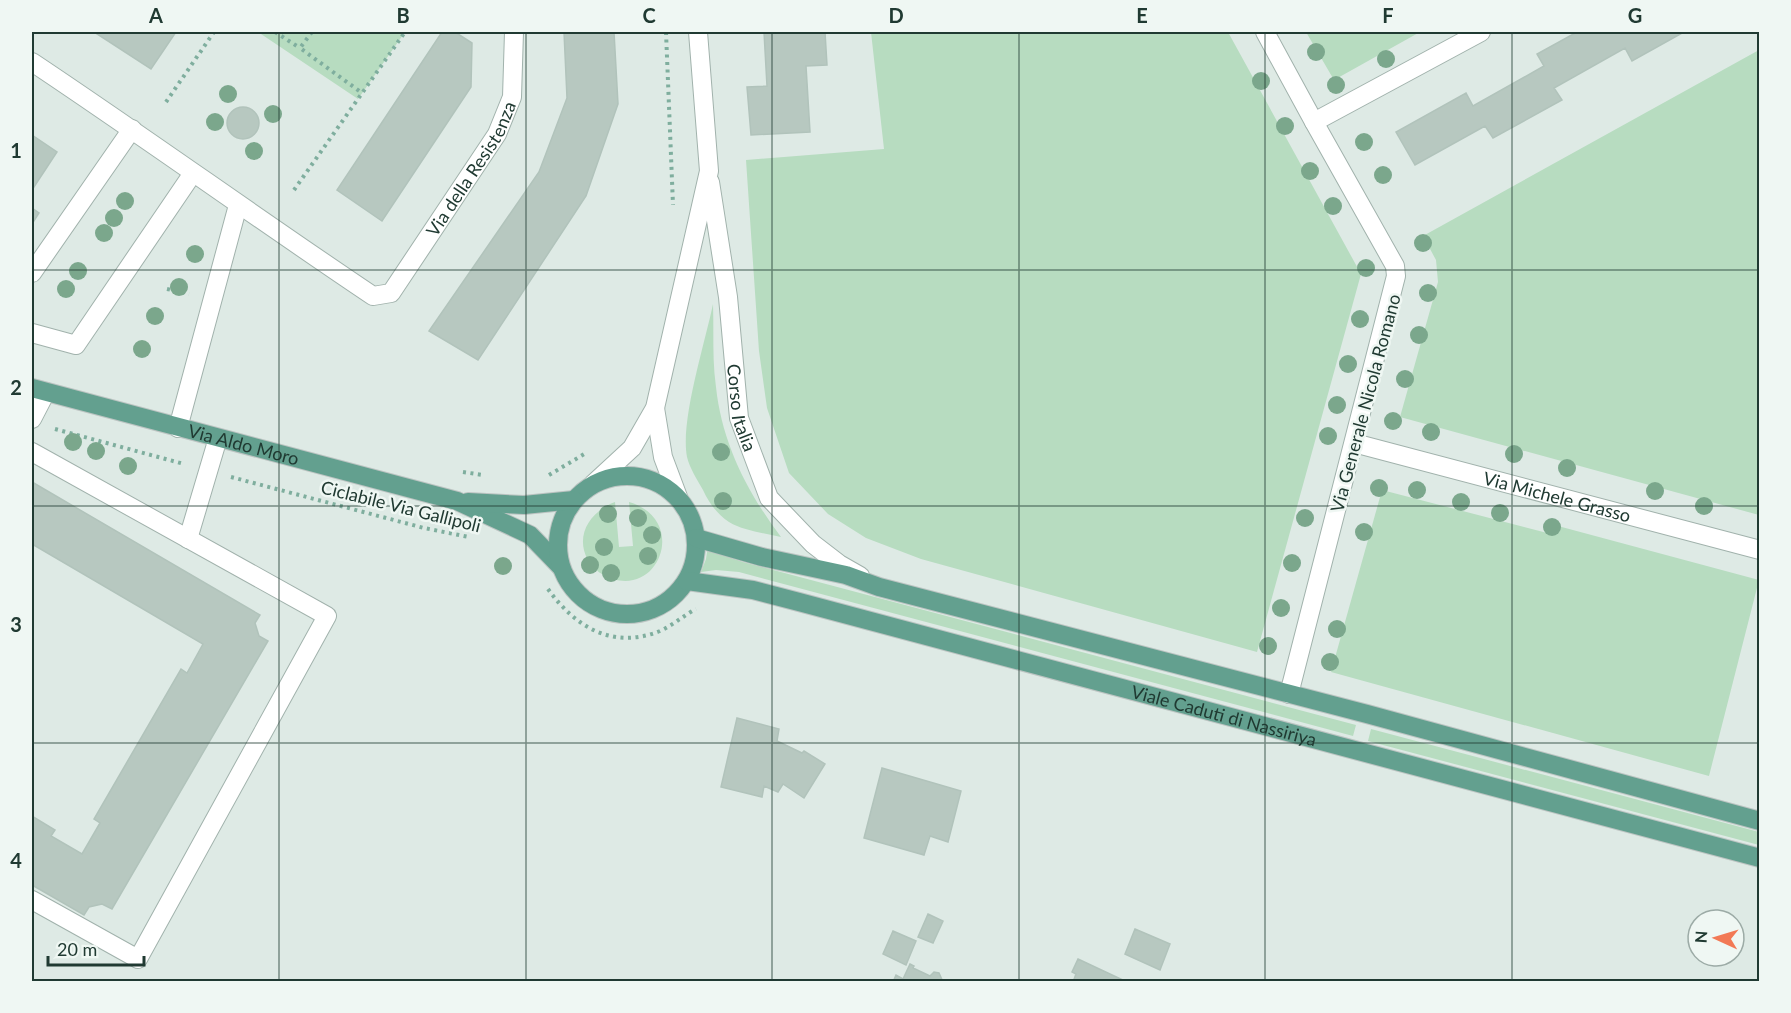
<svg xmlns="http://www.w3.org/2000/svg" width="1791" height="1013" font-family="Lato,sans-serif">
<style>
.green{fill:#b7dcc0}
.building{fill:#b7c8c0;stroke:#b1c3bb;stroke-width:1.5}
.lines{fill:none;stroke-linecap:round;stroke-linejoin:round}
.minor-casing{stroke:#a1b2ac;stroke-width:20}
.major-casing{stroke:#bcc4c2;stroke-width:20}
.path{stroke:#7fae9e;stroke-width:4;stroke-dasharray:3 4.5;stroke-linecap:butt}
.minor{stroke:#fff;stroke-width:18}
.major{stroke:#63a08f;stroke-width:18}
.tree{fill:#7ba78c}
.grid{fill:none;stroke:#203a32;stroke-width:1.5;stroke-opacity:0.55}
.labels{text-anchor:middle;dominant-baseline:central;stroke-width:5;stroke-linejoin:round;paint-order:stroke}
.street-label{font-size:18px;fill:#203a32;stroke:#eff7f3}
.neatline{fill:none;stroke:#203a32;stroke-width:2}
.grid-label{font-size:20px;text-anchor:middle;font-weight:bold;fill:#203a32}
</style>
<rect width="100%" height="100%" fill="#deeae5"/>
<path class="green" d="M258,32H405L358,99Z
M871,32H1228L1361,274L1257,652L921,559L866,538L828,514L789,473L767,408L759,351L746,160L884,149Z
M1306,32H1420L1334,80Z
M1759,50V515L1400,417L1438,282L1436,260L1423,236Z
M713,304C714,332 712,359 716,387C722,443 747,492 781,537C764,533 744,531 729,522C717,514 709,503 703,490C697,479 690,469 687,457C680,421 705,343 713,304Z
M1382,490L1555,535L1558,526L1759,580L1709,776L1331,672Z
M615,502L619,547L633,546L629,502C687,519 661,594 613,579C603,576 594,570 588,560C574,535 591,511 615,502Z
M708,546L720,554L743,562L1356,725L1353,736L739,572L716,570L701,572L706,559Z
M1371,729L1759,832V845L1368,741Z"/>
<path class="building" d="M94,32H176L151,69Z
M442,32H455L472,43L471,87L382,221L337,190Z
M564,32H614L618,104L586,196L478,360L429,331L539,172L567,98Z
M764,32H825L827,65L806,66L810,132L751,135L747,87L767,86Z
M1577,32H1684L1632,61L1625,48L1554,88L1562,100L1493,138L1485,126L1415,165L1396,132L1466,93L1473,106L1544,66L1537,54Z
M227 123a16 16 0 1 1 32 0a16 16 0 1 1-32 0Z
M32,135L57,152L32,190Z
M32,208L39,213L32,224Z
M32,482L260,615L255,623L259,636L268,641L112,909L102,904L89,907L84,915L32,885V816L55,830L51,836L82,854L100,823L94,819L181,669L187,673L203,644L32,544Z
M737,718L779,729L777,741L802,753L804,751L825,764L804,798L783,784L778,792L764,786L762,797L721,787Z
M882,768L961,791L948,842L930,836L924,855L864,838Z
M928,914L943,921L933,943L918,937Z
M1135,929L1170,944L1160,970L1125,954Z
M893,931L916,941L906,965L883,954Z
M1078,959L1127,982H1073L1076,974L1072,972Z
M910,964L914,966L913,968L930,976L934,972L939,973L943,982H893L896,975L903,979Z"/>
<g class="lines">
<defs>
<g id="minor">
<path d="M1265,32L1314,122L1395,266L1396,276L1289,694"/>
<path id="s1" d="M32,62C146,138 258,219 373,296L391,293L497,134L512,97L514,32"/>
<path d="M1314,122L1481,32"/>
<path id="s2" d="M710,182L728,297L739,418L769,498L813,544L839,564L860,576"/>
<path d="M32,273L132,129"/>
<path d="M32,333L76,345L193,173"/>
<path d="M655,408L663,457L678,497"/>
<path d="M32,419L46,392"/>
<path d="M178,428L238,205"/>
<path id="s3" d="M1354,443L1760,550"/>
<path d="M32,452L327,616L138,959L32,900"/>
<path d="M593,484L632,448L655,408L709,171L698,32"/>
<path d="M188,539L218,438"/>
</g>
<g id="major">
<path id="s4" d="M32,388L457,501L530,535L560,566"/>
<circle cx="627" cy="545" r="69"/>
<path d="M468,502L524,505L574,500"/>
<path d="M696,538L762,557L846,575L879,587L1367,714L1760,821"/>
<path id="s5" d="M687,581L753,590L799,602L1760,858"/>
</g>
</defs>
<use href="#minor" class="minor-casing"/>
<use href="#major" class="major-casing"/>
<path class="path" d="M275,32L300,48
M312,32L300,48L362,93
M666,32L673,205
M166,102L214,32
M294,190L405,32
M167,289L189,294
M55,429L184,464
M463,472L483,475
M549,475L586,453
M231,477L424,528L469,537
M548,589C575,627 613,650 660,631C673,625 683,616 696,609"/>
<use href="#minor" class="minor"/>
<use href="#major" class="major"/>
</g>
<g class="tree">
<circle cx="1316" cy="52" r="9"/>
<circle cx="1386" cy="59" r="9"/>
<circle cx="1261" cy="81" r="9"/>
<circle cx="1336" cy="85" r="9"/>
<circle cx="228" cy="94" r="9"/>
<circle cx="273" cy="114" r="9"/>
<circle cx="215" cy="122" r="9"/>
<circle cx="1285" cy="126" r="9"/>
<circle cx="1364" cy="142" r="9"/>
<circle cx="254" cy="151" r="9"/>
<circle cx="1310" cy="171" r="9"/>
<circle cx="1383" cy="175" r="9"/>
<circle cx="125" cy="201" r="9"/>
<circle cx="1333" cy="206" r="9"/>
<circle cx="114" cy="218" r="9"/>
<circle cx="104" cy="233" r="9"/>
<circle cx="1423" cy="243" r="9"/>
<circle cx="195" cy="254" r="9"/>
<circle cx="1366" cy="268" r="9"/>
<circle cx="78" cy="271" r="9"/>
<circle cx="179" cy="287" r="9"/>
<circle cx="66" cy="289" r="9"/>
<circle cx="1428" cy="293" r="9"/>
<circle cx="155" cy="316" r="9"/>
<circle cx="1360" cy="319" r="9"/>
<circle cx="1419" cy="335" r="9"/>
<circle cx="142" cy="349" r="9"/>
<circle cx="1348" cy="364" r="9"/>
<circle cx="1405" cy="379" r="9"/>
<circle cx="1337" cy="405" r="9"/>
<circle cx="1393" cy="421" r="9"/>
<circle cx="1431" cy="432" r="9"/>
<circle cx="1328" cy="436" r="9"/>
<circle cx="73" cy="442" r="9"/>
<circle cx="96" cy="451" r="9"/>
<circle cx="721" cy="452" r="9"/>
<circle cx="1514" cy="454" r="9"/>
<circle cx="128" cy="466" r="9"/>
<circle cx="1567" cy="468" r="9"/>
<circle cx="1379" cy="488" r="9"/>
<circle cx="1417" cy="490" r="9"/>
<circle cx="1655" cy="491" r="9"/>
<circle cx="723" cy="501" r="9"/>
<circle cx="1461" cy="502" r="9"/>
<circle cx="1704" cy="506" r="9"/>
<circle cx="1500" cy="513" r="9"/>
<circle cx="608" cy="514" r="9"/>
<circle cx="638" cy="518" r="9"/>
<circle cx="1305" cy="518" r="9"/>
<circle cx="1552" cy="527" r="9"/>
<circle cx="1364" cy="532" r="9"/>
<circle cx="652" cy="535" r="9"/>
<circle cx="604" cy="547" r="9"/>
<circle cx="648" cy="556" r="9"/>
<circle cx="1292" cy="563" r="9"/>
<circle cx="590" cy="565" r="9"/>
<circle cx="503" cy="566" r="9"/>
<circle cx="611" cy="573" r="9"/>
<circle cx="1281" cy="608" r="9"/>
<circle cx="1337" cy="629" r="9"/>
<circle cx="1268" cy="646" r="9"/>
<circle cx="1330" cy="662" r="9"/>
</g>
<path class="grid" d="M279,32V982M526,32V982M772,32V982M1019,32V982M1265,32V982M1512,32V982M32,270H1760M32,506H1760M32,743H1760"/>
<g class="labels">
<g class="street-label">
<text stroke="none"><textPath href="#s1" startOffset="580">Via della Resistenza</textPath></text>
<text transform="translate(1365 403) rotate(-75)">Via Generale Nicola Romano</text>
<text stroke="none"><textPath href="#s2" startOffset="228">Corso Italia</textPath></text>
<text stroke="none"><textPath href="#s4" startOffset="219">Via Aldo Moro</textPath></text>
<text stroke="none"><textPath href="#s3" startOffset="210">Via Michele Grasso</textPath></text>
<text transform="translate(401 506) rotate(14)">Ciclabile Via Gallipoli</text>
<text stroke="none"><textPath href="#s5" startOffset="554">Viale Caduti di Nassiriya</textPath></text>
</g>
</g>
<rect width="1791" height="1013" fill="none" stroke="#eff7f3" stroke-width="66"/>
<g transform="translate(1716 938) rotate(274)"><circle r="28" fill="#eff7f3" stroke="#9caba6" stroke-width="1.5"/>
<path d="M0-4.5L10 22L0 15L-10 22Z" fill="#f27955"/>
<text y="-9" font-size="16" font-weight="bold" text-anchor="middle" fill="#203a32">N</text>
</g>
<path d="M48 956v9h96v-9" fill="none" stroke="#203a32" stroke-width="3"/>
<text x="57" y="956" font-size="18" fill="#203a32" stroke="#eff7f3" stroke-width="4.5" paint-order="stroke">20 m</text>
<rect x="33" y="33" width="1725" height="947" class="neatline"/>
<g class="grid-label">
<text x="156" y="23">A</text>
<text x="403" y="23">B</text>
<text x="649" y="23">C</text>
<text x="896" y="23">D</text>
<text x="1142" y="23">E</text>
<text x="1388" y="23">F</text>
<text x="1635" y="23">G</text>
<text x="16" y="158">1</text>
<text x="16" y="395">2</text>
<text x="16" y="632">3</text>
<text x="16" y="868">4</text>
</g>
</svg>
